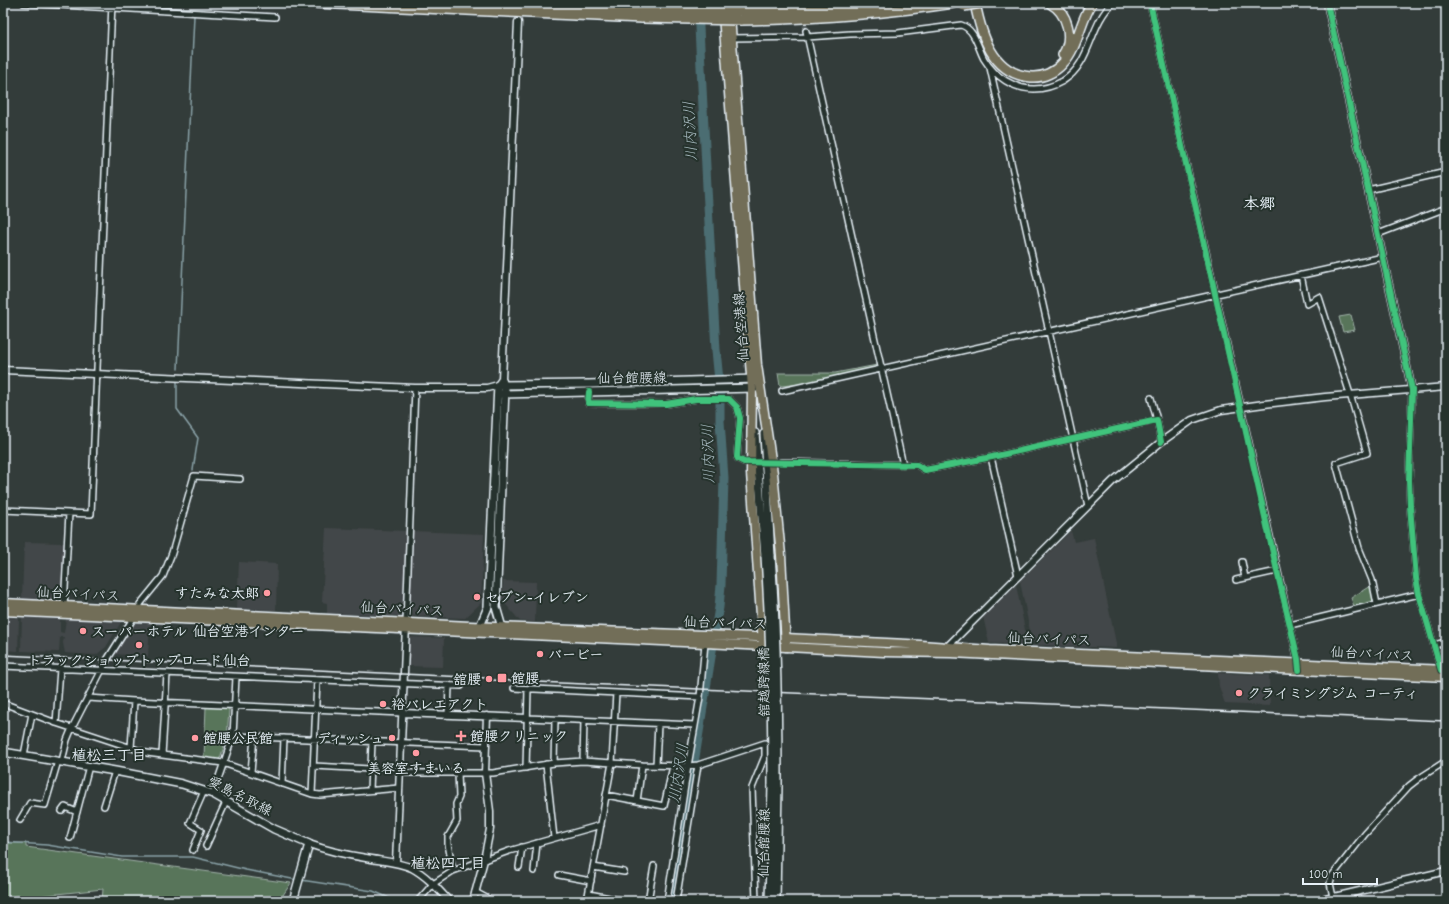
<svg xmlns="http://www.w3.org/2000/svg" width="1449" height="904" font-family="'Comic Neue','Klee One',sans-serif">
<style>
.built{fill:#434749}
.green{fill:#59745a;stroke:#a0b2a9}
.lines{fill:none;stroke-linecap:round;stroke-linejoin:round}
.stream{stroke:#8aa2a8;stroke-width:1.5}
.river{stroke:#4b6d72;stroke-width:9}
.minor-tunnel{stroke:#4e5756;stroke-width:5;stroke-dasharray:5 2.5;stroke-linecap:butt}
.minor-casing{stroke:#e8f1f8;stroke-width:8}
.tertiary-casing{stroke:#e8f1f8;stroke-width:9}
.secondary-casing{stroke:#e8f1f8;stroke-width:10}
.primary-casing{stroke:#e8f1f8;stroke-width:11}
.trunk-casing{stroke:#e8f1f8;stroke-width:11}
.motorway-casing{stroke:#e8f1f8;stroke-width:12}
.minor{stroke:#26332d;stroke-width:5}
.tertiary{stroke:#26332d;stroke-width:6}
.secondary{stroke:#26332d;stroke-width:7}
.primary{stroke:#726e59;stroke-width:8}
.trunk{stroke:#726e59;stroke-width:8}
.motorway{stroke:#726e59;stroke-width:9}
.rail{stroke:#e8f1f8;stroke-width:1.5}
.secondary-bridge-casing{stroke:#e8f1f8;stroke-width:10;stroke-linecap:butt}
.motorway-bridge-casing{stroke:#e8f1f8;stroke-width:12;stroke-linecap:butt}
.secondary-bridge{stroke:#26332d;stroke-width:7}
.motorway-bridge{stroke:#726e59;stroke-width:9}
.cycleway-casing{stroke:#26332d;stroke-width:8}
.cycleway{stroke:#40c37c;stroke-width:6}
.poi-dot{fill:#ff9aa2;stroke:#26332d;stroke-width:1.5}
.labels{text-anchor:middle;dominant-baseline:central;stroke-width:4;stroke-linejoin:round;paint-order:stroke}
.street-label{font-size:14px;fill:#e8f1f8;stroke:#26332d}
.poi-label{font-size:14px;font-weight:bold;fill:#e8f1f8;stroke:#26332d;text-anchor:start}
.water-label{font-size:15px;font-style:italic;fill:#a9bcc2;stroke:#26332d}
.neighbourhood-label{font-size:15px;font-weight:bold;fill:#e8f1f8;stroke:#26332d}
.quarter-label{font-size:16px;font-weight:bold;fill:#e8f1f8;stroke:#26332d}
</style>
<rect width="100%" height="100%" fill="#333c3a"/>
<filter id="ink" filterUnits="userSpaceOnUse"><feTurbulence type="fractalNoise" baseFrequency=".025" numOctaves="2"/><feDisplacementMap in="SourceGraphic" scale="8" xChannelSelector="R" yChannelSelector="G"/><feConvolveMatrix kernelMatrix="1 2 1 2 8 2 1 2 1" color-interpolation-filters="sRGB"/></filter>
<g filter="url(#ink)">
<path class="built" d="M326,528L406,531L402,616L327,613V603L322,602Z
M411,531L484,534L481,603L465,618L408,616Z
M1071,531L1074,542L1094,538L1117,648L1035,645L1031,636L1020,581Z
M24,542L64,543L63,582L60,600L22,599Z
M239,562L277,564L276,610L237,609Z
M503,581L536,582L535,622L520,621L502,600Z
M1016,585L1028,645L989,643L983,616Z
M3,617L19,618L18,651L3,650Z
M22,617L60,619V632L64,633L66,619L121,622L106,647L96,655L65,653L63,643L64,637H60L59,652L21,651Z
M132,623H150L148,656L113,654Z
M409,637L444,638L443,667L408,666Z
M1446,644V664H1441L1437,649L1440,645Z
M1218,673L1269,675L1270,706L1225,704L1219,686Z"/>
<path class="green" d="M1351,315L1355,330L1343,332L1339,317Z
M877,365L878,367L804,384L780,386L778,373H835Z
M1370,586L1375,599L1373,602L1354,606L1351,598Z
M206,707H227L229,709L227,738L220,758L218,760L204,757Z
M3,843H26V847L291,883L279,901H102L103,889L38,896H16L15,901H3Z"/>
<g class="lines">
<path class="stream" d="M178,369L194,16
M177,381V409L198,438L193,470
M3,842L47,845L122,857H193L246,870L297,880
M301,880L373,891L396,901"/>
<path class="river" d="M672,901L719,607L721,585L724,478L720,421V391L716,350L707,187L699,27L697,3"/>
<path class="minor-tunnel" d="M800,3L806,31
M755,462H781"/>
<defs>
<path id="minor" d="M24,3L275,17
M1150,3L1299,665
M806,31L903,465
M731,38L807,37L850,34L898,33L961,25C975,29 978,48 984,59C995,77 1014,89 1034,89C1045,89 1054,86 1063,81C1092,63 1089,24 1113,3
M990,68L1088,506
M1368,190L1446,172
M1378,234L1446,208
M1301,275L1307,304L1319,297L1350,394L1367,453L1336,463L1359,548L1372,580L1377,604
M1412,390L1409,480L1410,506L1416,578L1419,594L1441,670
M782,391L1383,257
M589,392L588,403L666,404L696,399H729L737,407L740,418L737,457L738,459L744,462
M1151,398L1157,420
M991,457L1018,576
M781,462L917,465L925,470L992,457L1157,420L1161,442
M3,510L91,514L112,3
M1242,562L1245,578
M1236,580L1277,571
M64,607L69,513
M406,622L415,388
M1290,625L1419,594
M1434,645L1446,642
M3,666L461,686
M514,688L700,697
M88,698L134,701L402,713
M3,703L56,723L147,753L223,763L312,794L320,795L399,788
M448,715L449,685
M527,718L695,725
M56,723L60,669
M233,736L486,746
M131,748L134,701
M24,755L32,714
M162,755L167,674
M62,761L67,740L72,728L107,660L134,617L141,603L163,576L172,553L194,476L240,479
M583,761L584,721
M554,763L555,720
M546,764L554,838
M656,765L658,724
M314,766L370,769
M526,768L528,689
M251,772L254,737
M400,773H493L554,763L583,761L642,765L688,766L698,765L765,743V756L752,788L756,901
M282,784L284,738
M370,790L372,742
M213,794L233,736L236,677
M312,794L317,680
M606,795L664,806L673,766
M637,801L642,765
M104,806L115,771
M62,811L65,807L77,812
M20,820L30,803L45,805L58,761
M70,838L89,766
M206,846L226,802
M193,850L201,830L190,823L204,791
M519,867L522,847
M593,867L624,872
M453,871L448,844V837L457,821L456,804L459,797L458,773
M534,871L537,843
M559,875L591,881
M475,892L492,901
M589,894L620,900
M1333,897L1330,883L1332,876L1365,834L1409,786L1418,779L1446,761
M418,901L433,884L453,871L509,851L601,825
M587,901L612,763L616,693
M648,901L654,866
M667,901L688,766L700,697L705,643
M676,901L698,765"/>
<path id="tertiary" d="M1327,3L1412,390
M3,370L415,388H487L498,385L502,379
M503,381L502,379L518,22
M947,647L1113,481L1161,442L1192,420L1221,410L1264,404L1325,397L1446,387
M402,713L527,718
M309,844C328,851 347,855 366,858C381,861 398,862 412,868C427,876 438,889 449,901
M396,863L406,625
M473,901L484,860L490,829V811L485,773L487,716
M1317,901L1446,871"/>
<path id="secondary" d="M498,394L756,388
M755,433L765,556
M764,434L771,556
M480,631V626L488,607L498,385L589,384L756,379
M503,631L496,607L505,389
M3,752L115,771L182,784L213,794L274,829L309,844L293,901
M769,901L772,785
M776,901L778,785"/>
<path id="primary" d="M722,3L752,388L751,473L763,644
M729,3L757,365L773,473L781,555L786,647"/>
<path id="trunk" d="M3,603L470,626L785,638L907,644L990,650L1446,670
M3,611L705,643L884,652L951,653L1446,677"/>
<path id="motorway" d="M315,3L642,18
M490,3L642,10
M975,3C981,34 992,74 1031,77C1043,78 1055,72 1063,63C1078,47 1080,21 1092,3
M1050,3C1068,13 1074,38 1063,55
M739,11L806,10L889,3
M740,20C811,19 882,14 953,3"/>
</defs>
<use href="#minor" class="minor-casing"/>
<use href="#tertiary" class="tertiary-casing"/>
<use href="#secondary" class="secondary-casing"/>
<use href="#primary" class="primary-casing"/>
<use href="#trunk" class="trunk-casing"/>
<use href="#motorway" class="motorway-casing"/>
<use href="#minor" class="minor"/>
<use href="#tertiary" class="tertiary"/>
<use href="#secondary" class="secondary"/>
<use href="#primary" class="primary"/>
<use href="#trunk" class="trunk"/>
<use href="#motorway" class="motorway"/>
<path class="rail" d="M3,655L487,678
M490,680L1446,721"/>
<defs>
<path id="secondary-bridge" d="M765,556C770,632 772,708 772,785
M771,556C777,632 778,708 778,785"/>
<path id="motorway-bridge" d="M964,6L981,3
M642,10L739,11
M642,18L740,20"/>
</defs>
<use href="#secondary-bridge" class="secondary-bridge-casing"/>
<use href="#motorway-bridge" class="motorway-bridge-casing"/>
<use href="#secondary-bridge" class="secondary-bridge"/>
<use href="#motorway-bridge" class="motorway-bridge"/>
<defs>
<path id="cycleway" d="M1150,3L1277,571L1298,659L1299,670
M1327,3L1412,390L1409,480L1410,506L1416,578L1419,594L1441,670
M589,392L588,403L666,404L696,399H729L737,407L740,418L737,457L738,459L744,462L917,465L925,470L992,457L1157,420L1161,442"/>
</defs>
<use href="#cycleway" class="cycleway-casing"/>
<use href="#cycleway" class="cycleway"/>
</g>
</g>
<g class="poi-dot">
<circle cx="267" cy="593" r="4"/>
<circle cx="477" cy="597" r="4"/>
<circle cx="83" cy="631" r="4"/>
<circle cx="139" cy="645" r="4"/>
<circle cx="540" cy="654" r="4"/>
<rect x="497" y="673" width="10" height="10" rx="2"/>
<circle cx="489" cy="679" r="4"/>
<circle cx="1239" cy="693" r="4"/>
<circle cx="383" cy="704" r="4"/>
<path d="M459 730h4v4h4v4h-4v4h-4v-4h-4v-4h4z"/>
<circle cx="195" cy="738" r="4"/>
<circle cx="392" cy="738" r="4"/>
<circle cx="416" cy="753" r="4"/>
</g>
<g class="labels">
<g class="street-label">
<text transform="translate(741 327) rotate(-94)">仙台空港線</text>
<text transform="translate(632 378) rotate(-1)">仙台館腰線</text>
<text transform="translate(78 594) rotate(3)">仙台バイパス</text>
<text transform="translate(402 609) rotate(3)">仙台バイパス</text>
<text transform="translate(725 623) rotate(2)">仙台バイパス</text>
<text transform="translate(1049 639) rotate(2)">仙台バイパス</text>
<text transform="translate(1372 654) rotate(3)">仙台バイパス</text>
<text transform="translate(764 682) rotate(-91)">舘越跨線橋</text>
<text transform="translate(240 796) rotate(27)">愛島名取線</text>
<text transform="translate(764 843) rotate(-89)">仙台館腰線</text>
</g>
<g class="poi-label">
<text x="259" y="593" text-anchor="end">すたみな太郎</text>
<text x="485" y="597">セブン-イレブン</text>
<text x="91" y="631">スーパーホテル 仙台空港インター</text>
<text x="548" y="654">バービー</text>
<text x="139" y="660" text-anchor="middle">トラックショップトップロード仙台</text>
<text x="511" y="678">館腰</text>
<text x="481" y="679" text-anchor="end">舘腰</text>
<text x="1247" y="693">クライミングジム コーティ</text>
<text x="391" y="704">裕バレエアクト</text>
<text x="470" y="736">館腰クリニック</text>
<text x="203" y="738">館腰公民館</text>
<text x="384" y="738" text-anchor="end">ディッシュ</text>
<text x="416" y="768" text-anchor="middle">美容室すまいる</text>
</g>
<g class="water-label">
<text transform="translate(690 131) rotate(-93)">川内沢川</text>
<text transform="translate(708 454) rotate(-92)">川内沢川</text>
<text transform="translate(678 773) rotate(-81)">川内沢川</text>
</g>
<g class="neighbourhood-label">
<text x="109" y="755">植松三丁目</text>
<text x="448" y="863">植松四丁目</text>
</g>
<g class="quarter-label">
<text x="1259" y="204">本郷</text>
</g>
</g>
<rect width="1449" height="904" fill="none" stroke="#26332d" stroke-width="16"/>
<rect x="8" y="8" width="1433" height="888" fill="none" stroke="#e8f1f8" stroke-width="1.5" filter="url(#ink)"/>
<path d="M1303 878v6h74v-6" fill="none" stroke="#e8f1f8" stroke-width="2"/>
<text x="1309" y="878" font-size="12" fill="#e8f1f8" stroke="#26332d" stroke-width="3" paint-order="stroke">100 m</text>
</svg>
